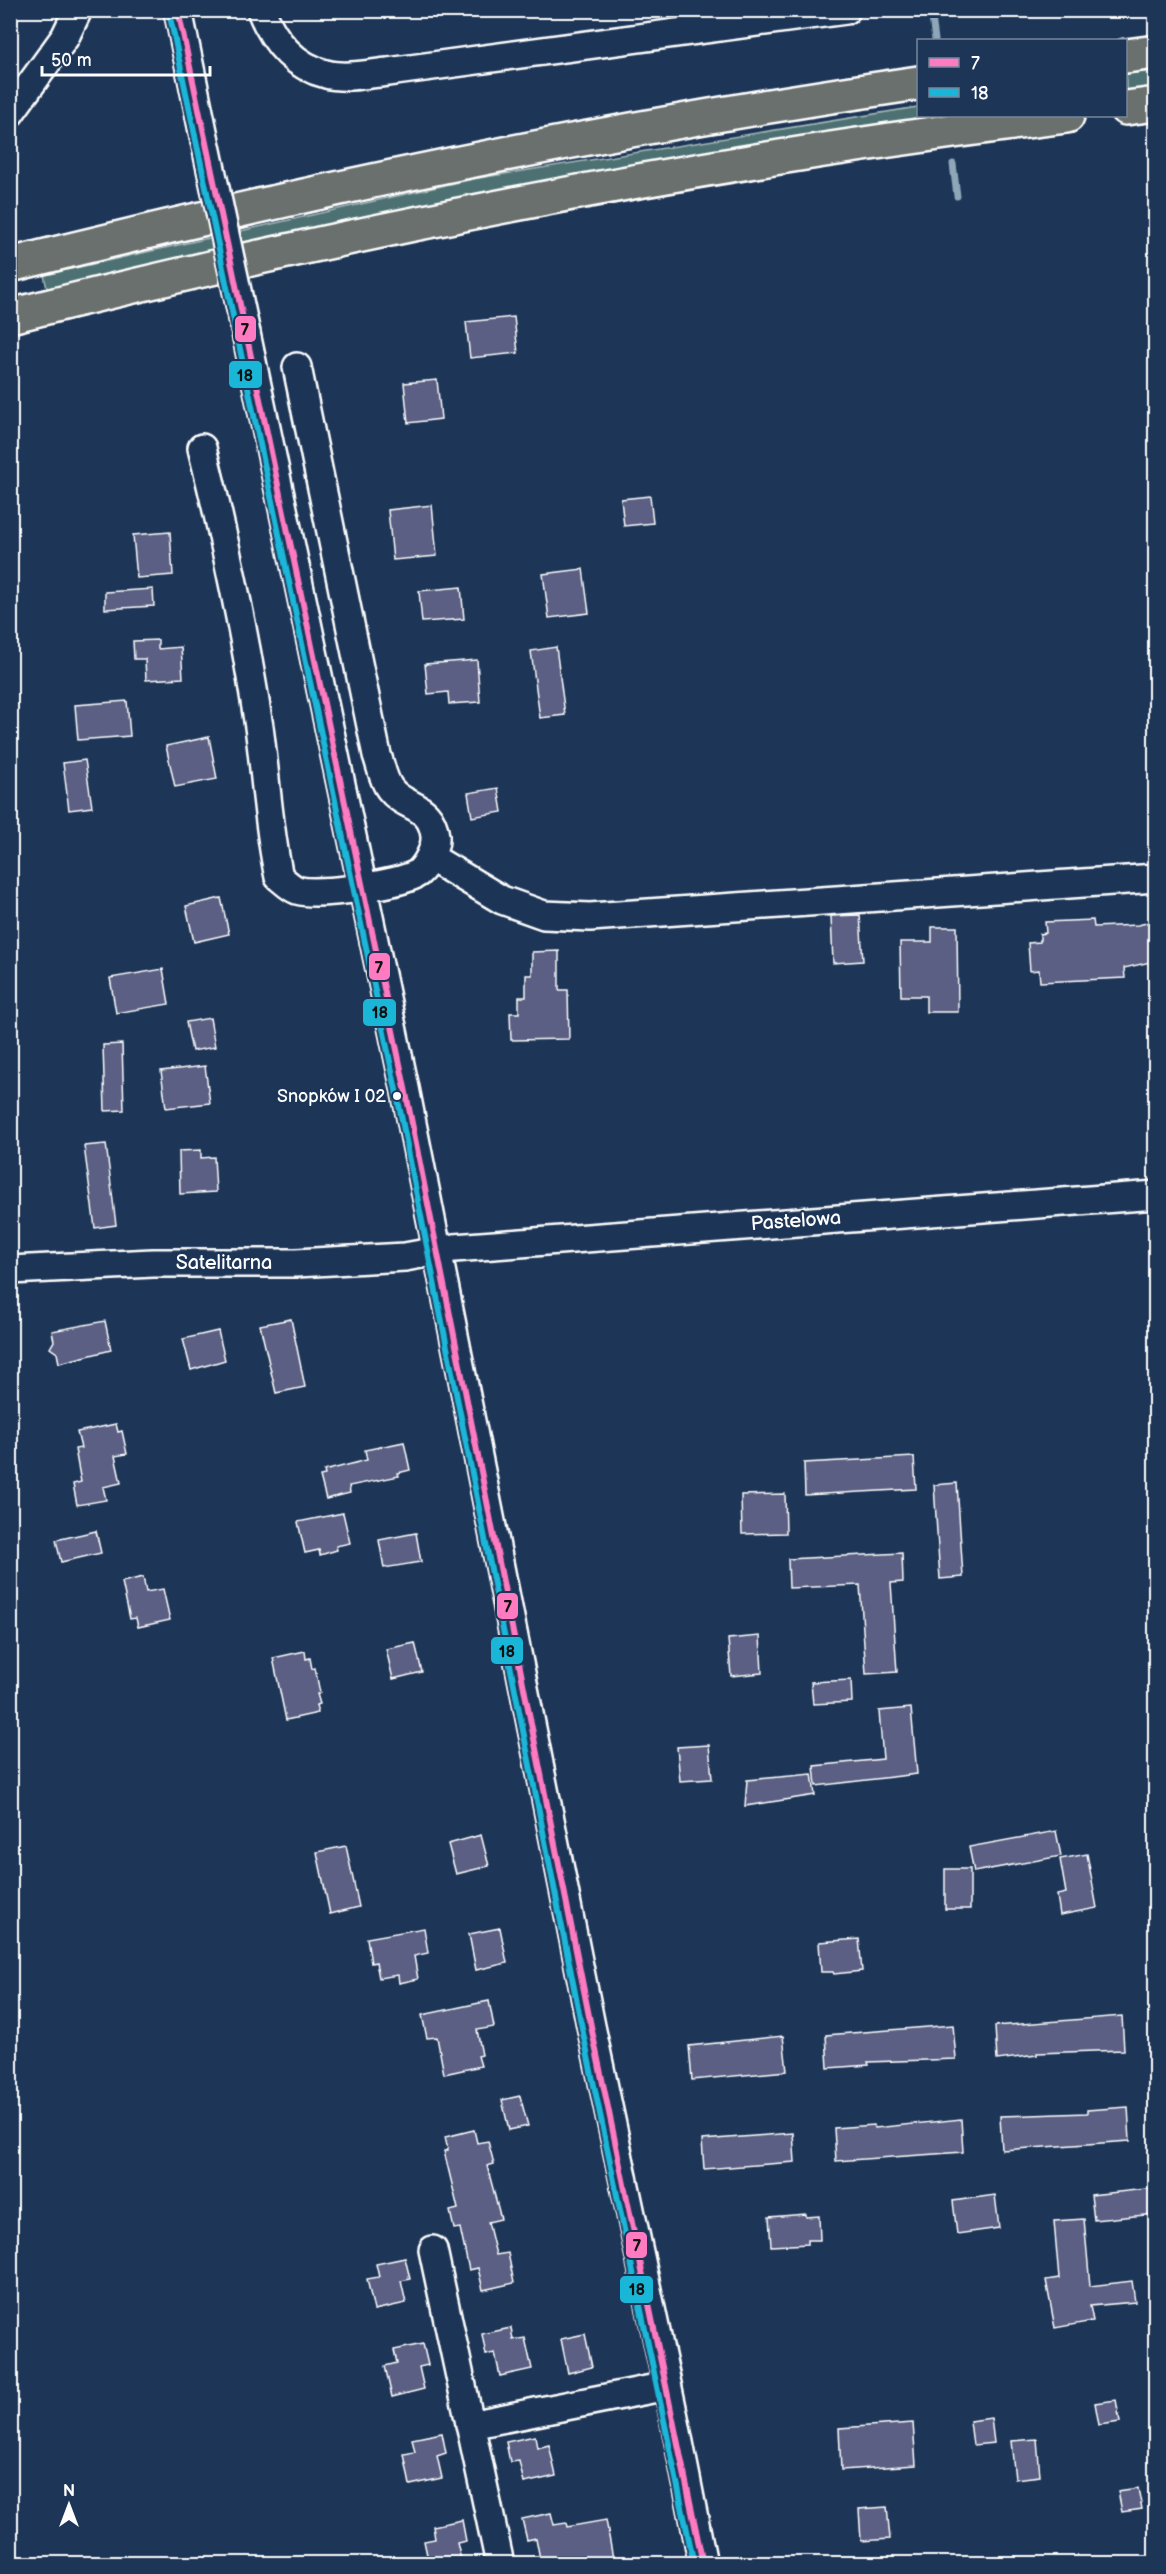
<svg xmlns="http://www.w3.org/2000/svg" width="1166" height="2574" font-family="'Balsamiq Sans',sans-serif">
<style>
.green{fill:#4e7172;stroke:#a6b8b8;stroke-width:1.5}
.lines{fill:none;stroke-linecap:round;stroke-linejoin:round}
.stream{stroke:#8ea6b8;stroke-width:7}
.building{fill:#5a5e83;stroke:#fff;stroke-width:1.5}
.minor-casing{stroke:#fff;stroke-width:32}
.highway-casing{stroke:#fff;stroke-width:38}
.minor{stroke:#1d3557;stroke-width:27}
.highway{stroke:#6b706d;stroke-width:33}
.minor-bridge-casing{stroke:#fff;stroke-width:32;stroke-linecap:butt}
.minor-bridge{stroke:#1d3557;stroke-width:27}
.bus-1-casing{stroke:#1d3557;stroke-width:10}
.bus-2-casing{stroke:#1d3557;stroke-width:10}
.bus-1{stroke:#fe7ac1;stroke-width:6}
.bus-2{stroke:#1ab6d8;stroke-width:6}
.bus-dot{fill:#fff;stroke:#1d3557;stroke-width:2}
.labels{text-anchor:middle;dominant-baseline:central;stroke-width:4.5;stroke-linejoin:round;paint-order:stroke}
.bus-label{font-size:18px;fill:#fff;stroke:#1d3557;text-anchor:end}
.street-label{font-size:20px;fill:#fff;stroke:#1d3557}
.line-badge{stroke:#1d3557;stroke-width:2}
.pale-badge-label{font-size:16px;text-anchor:middle;font-weight:bold;fill:#111}
</style>
<rect width="100%" height="100%" fill="#1d3557"/>
<filter id="ink" filterUnits="userSpaceOnUse"><feTurbulence type="fractalNoise" baseFrequency=".0167" numOctaves="2"/><feDisplacementMap in="SourceGraphic" scale="12" xChannelSelector="R" yChannelSelector="G"/><feConvolveMatrix kernelMatrix="1 2 1 2 8 2 1 2 1" color-interpolation-filters="sRGB"/></filter>
<g filter="url(#ink)">
<path class="green" d="M1155,71V90L1126,94V74Z
M918,107V116H978L48,293L44,275L473,179Z"/>
<g class="lines">
<path class="stream" d="M932,17L935,40
M953,164L957,196"/>
</g>
<path class="building" d="M514,317L518,353L470,358L466,322Z
M437,380L441,419L408,423L404,383Z
M650,496L653,523L624,526L621,499Z
M432,505L437,556L393,560L388,510Z
M170,532L173,575L137,578L133,535Z
M583,569L589,613L549,618L543,574Z
M461,587L464,619L422,622L419,591Z
M153,589L154,606L105,609V592Z
M158,640V649L181,647L183,678L146,680L145,659H134L133,641Z
M556,647L565,715L540,718L531,651Z
M477,660L480,702L449,704L448,692L428,694L425,664Z
M127,701L130,736L78,740L75,705Z
M209,737L217,779L175,787L166,746Z
M85,760L92,807L69,810L63,763Z
M498,788L502,812L472,817L468,793Z
M221,898L229,934L194,942L186,906Z
M860,915L863,961L833,963L831,916Z
M1093,920L1094,927L1138,925L1155,921V961L1124,968L1125,978L1040,982L1039,970L1030,971L1028,943L1040,942V934L1046,933L1045,922Z
M932,927H957L958,1012H926V996H901L900,942H932Z
M559,951V990H568L569,1039L511,1040L510,1013H519V997H526V975H532V952Z
M163,969L169,1004L116,1013L110,978Z
M210,1018L215,1047L192,1051L186,1022Z
M122,1044L124,1110L105,1111L103,1045Z
M205,1066L210,1103L166,1108L161,1071Z
M106,1144L116,1225L95,1228L84,1146Z
M201,1150V1158L214,1157L216,1192L180,1194L179,1151Z
M291,1319L305,1387L276,1393L260,1325Z
M105,1321L111,1350L59,1363L57,1353L50,1348L54,1341L52,1331Z
M218,1331L225,1360L191,1370L183,1339Z
M116,1424L118,1432L122,1431L127,1454L115,1456L121,1483L103,1487L106,1500L77,1505L73,1484L81,1482L75,1449L81,1448L77,1432Z
M404,1442L410,1470L398,1473L399,1476L349,1486L350,1493L326,1499L320,1476L325,1475L324,1471L367,1460L365,1450Z
M914,1457L916,1489L805,1495L804,1463Z
M957,1483L963,1577L940,1579L934,1485Z
M785,1494L786,1533L742,1534L741,1495Z
M343,1513L350,1543L336,1546L337,1550L320,1555L319,1550L305,1553L298,1522Z
M96,1531L101,1553L61,1562L56,1540Z
M416,1533L421,1562L384,1568L379,1540Z
M902,1553L903,1582L891,1583L897,1672L866,1674L860,1585L789,1588L788,1559Z
M143,1577L146,1592L163,1589L170,1620L138,1627L136,1618L130,1619L122,1582Z
M760,1636L762,1673L731,1676L728,1639Z
M415,1643L422,1672L393,1679L386,1649Z
M305,1651L306,1659L310,1658L312,1669L315,1668L320,1693L317,1694L320,1704L316,1705L318,1713L286,1720L273,1658Z
M851,1680L852,1702L813,1704L811,1682Z
M911,1708L917,1774L816,1786L814,1766L883,1759L879,1711Z
M709,1745L712,1779L680,1781L677,1747Z
M812,1774L815,1795L745,1806L747,1780Z
M1056,1831L1061,1856L974,1872L969,1847Z
M481,1835L489,1866L456,1874L448,1844Z
M346,1846L359,1907L330,1914L317,1852Z
M1087,1854L1097,1908L1060,1915L1057,1895L1066,1893L1060,1859Z
M945,1869H970V1909H945Z
M424,1928L428,1953L414,1956L418,1979L399,1983L398,1975L379,1978L376,1962L371,1963L367,1938Z
M500,1928L507,1963L476,1970L469,1934Z
M859,1939L862,1971L834,1974L833,1972H821L819,1942Z
M489,2001L494,2027L477,2030L482,2055L478,2056L481,2066L444,2074L437,2037L427,2038L422,2015Z
M1122,2016L1124,2050L1037,2053V2055L997,2060L995,2026Z
M953,2025L956,2059L868,2062L869,2065L828,2068L826,2035Z
M783,2036L787,2071L692,2080L689,2046Z
M520,2096L528,2126L509,2130L502,2100Z
M1128,2107L1130,2141L1002,2150L1000,2116L1087,2113V2110Z
M961,2119L963,2152L836,2161L834,2128L874,2125L875,2128Z
M474,2130L477,2143L488,2141L494,2164L487,2166L501,2219L488,2222L496,2255L508,2253L514,2283L483,2290L478,2268L469,2270L460,2228L454,2229L450,2211L458,2209L444,2151L448,2150L445,2137Z
M793,2133L795,2162L704,2169L702,2140Z
M1155,2188V2214L1094,2220L1091,2195Z
M995,2195L999,2228L957,2234L953,2201Z
M806,2214V2217L819,2216L820,2240H808V2244L771,2246L769,2217Z
M1084,2219L1090,2286L1132,2281L1135,2302L1090,2306L1093,2321L1055,2328L1046,2280L1059,2278L1054,2221Z
M405,2258L410,2279L401,2281L406,2303L374,2310L367,2279L379,2277L376,2264Z
M511,2328L513,2340L525,2338L532,2369L500,2376L495,2353L486,2355L482,2334Z
M585,2334L592,2367L568,2373L561,2339Z
M423,2344L428,2365L419,2367L424,2389L392,2397L385,2366L397,2363L394,2350Z
M1116,2400L1120,2422L1099,2425L1095,2403Z
M991,2418L994,2443L973,2445L970,2421Z
M913,2423L916,2465L841,2470L839,2428Z
M442,2433L446,2453L437,2456L442,2478L410,2485L404,2454L415,2452L412,2439Z
M535,2436L537,2448L549,2445L556,2476L524,2483L519,2461L510,2462L506,2442Z
M1037,2439L1040,2476L1015,2479L1011,2441Z
M1138,2488L1142,2509L1122,2512L1118,2491Z
M887,2507L890,2539L861,2541L859,2509Z
M551,2513L554,2525L566,2523L567,2527L606,2520L614,2564H541L536,2538L527,2540L522,2519Z
M462,2520L466,2541L457,2543L462,2564H429L424,2541L435,2539L433,2526Z"/>
<g class="lines">
<defs>
<path id="minor" d="M178,10L205,141
M261,10C273,40 293,66 326,74C344,79 369,74 388,72L846,10
M10,113L65,37L78,10
M246,333L405,1088L591,2026L673,2412L703,2564
M202,448C225,540 245,633 259,727C266,777 268,827 279,877C284,881 291,888 297,890C316,897 402,884 418,873C427,865 436,848 435,836C431,803 405,809 390,789C383,780 381,766 377,755L297,367
M430,857L502,900L544,915L590,917L1156,878
M10,1270L153,1263H296L405,1257L454,1248L1156,1195
M433,2250L500,2564
M470,2425L667,2386"/>
<path id="highway" d="M1126,56L1156,52
M1126,108L1156,104
M10,265C310,190 613,127 918,83
M10,316C358,229 712,160 1067,116"/>
</defs>
<use href="#minor" class="minor-casing"/>
<use href="#highway" class="highway-casing"/>
<use href="#minor" class="minor"/>
<use href="#highway" class="highway"/>
<defs>
<path id="minor-bridge" d="M205,141L246,333"/>
</defs>
<use href="#minor-bridge" class="minor-bridge-casing"/>
<use href="#minor-bridge" class="minor-bridge"/>
<defs>
<path id="bus-1" d="M178,10L405,1088L591,2026L703,2564"/>
<path id="bus-2" d="M169,12L396,1090L582,2028L694,2564"/>
</defs>
<use href="#bus-1" class="bus-1-casing"/>
<use href="#bus-2" class="bus-2-casing"/>
<use href="#bus-1" class="bus-1"/>
<use href="#bus-2" class="bus-2"/>
</g>
</g>
<circle class="bus-dot" cx="397" cy="1096" r="5"/>
<g class="labels">
<g class="bus-label">
<text x="386" y="1096">Snopków I 02</text>
</g>
<g class="street-label">
<text transform="translate(796 1221) rotate(-4)">Pastelowa</text>
<text x="224" y="1263">Satelitarna</text>
</g>
</g>
<g class="line-badge">
<rect x="234" y="315" width="23" height="28" rx="6" fill="#fe7ac1"/>
<rect x="228" y="360" width="35" height="29" rx="6" fill="#1ab6d8"/>
<rect x="368" y="952" width="23" height="29" rx="6" fill="#fe7ac1"/>
<rect x="362" y="998" width="35" height="29" rx="6" fill="#1ab6d8"/>
<rect x="496" y="1592" width="23" height="28" rx="6" fill="#fe7ac1"/>
<rect x="490" y="1636" width="34" height="29" rx="6" fill="#1ab6d8"/>
<rect x="625" y="2231" width="23" height="28" rx="6" fill="#fe7ac1"/>
<rect x="619" y="2275" width="35" height="29" rx="6" fill="#1ab6d8"/>
</g>
<g class="pale-badge-label">
<text x="245" y="335">7</text>
<text x="245" y="381">18</text>
<text x="379" y="973">7</text>
<text x="380" y="1018">18</text>
<text x="508" y="1612">7</text>
<text x="507" y="1657">18</text>
<text x="637" y="2251">7</text>
<text x="637" y="2295">18</text>
</g>
<rect width="1166" height="2574" fill="none" stroke="#1d3557" stroke-width="36"/>
<rect x="18" y="18" width="1130" height="2538" fill="none" stroke="#fff" stroke-width="2" filter="url(#ink)"/>
<rect x="917" y="39" width="210" height="78" fill="#1d3557" stroke="#77869a" stroke-width="1.5"/>
<rect x="929" y="58" width="30" height="9" fill="#fe7ac1" stroke="#77869a" stroke-width="1.5"/>
<text x="971" y="69" font-size="18" fill="#ffffff">7</text>
<rect x="929" y="88" width="30" height="9" fill="#1ab6d8" stroke="#77869a" stroke-width="1.5"/>
<text x="971" y="99" font-size="18" fill="#ffffff">18</text>
<g transform="translate(69 2505)" stroke="#1d3557" stroke-width="4.5" paint-order="stroke">
<path d="M0-4.5L10 22L0 15L-10 22Z" fill="#ffffff"/>
<text y="-9" font-size="16" font-weight="bold" text-anchor="middle" fill="#ffffff">N</text>
</g>
<path d="M42 66v9h168v-9" fill="none" stroke="#ffffff" stroke-width="3"/>
<text x="51" y="66" font-size="18" fill="#ffffff" stroke="#1d3557" stroke-width="4.5" paint-order="stroke">50 m</text>
</svg>
